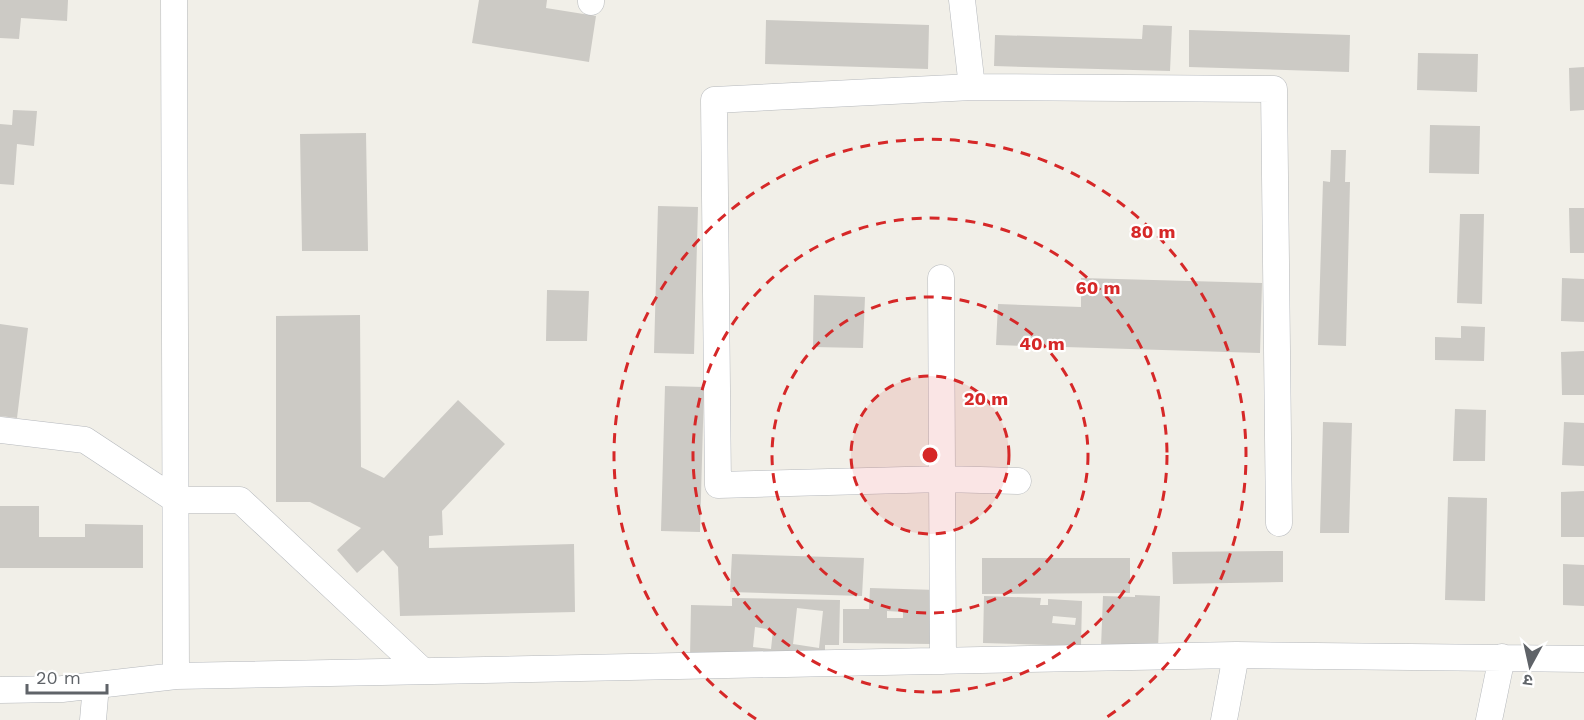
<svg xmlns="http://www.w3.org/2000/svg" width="1584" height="720" font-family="'Work Sans','Noto Sans Devanagari',sans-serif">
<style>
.building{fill:#cccac5;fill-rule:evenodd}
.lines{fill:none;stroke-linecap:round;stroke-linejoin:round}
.minor-casing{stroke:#b5b8bc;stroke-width:27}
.minor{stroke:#fff;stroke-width:26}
.ring{fill:none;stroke:#d62828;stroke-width:3;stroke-dasharray:10 8}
.centre{fill:#d62828;stroke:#fff;stroke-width:3}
.ring-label{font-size:18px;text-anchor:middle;font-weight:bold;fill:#d62828;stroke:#fff;stroke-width:4.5;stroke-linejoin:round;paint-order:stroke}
</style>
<rect width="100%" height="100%" fill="#f1efe8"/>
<path class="building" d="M0,0H68L67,21L21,18L19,39L0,38Z
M479,0H547L546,8L596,16L589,62L472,43Z
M766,20L929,25L928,69L765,64Z
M1143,25L1172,26L1170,71L994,66L995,35L1142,39Z
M1189,30L1350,35L1349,72L1189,67Z
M1418,53L1478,54L1477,92L1417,90Z
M1584,67V110L1570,111L1569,68Z
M13,110L37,111L34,146L17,144L14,185L0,184V124L12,125Z
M1430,125L1480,126L1479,174L1429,173Z
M366,133L368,251H302L300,134Z
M1331,150H1346L1345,182H1350L1346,346L1318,345L1323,181L1330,182Z
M658,206L698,207L694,354L654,353Z
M1569,208H1584V253H1570Z
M1460,214H1484L1482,304L1457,303Z
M1081,278L1262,283L1260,353L996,345L998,304L1081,307Z
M1562,278L1584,279V322L1561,321Z
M547,290L589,291L587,341H546Z
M814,295L865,297L863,348L813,347Z
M360,315L361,467L384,478L458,400L505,444L442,511L443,535L429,536V548L574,544L575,612L400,616L398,567L383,550L357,573L337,550L361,528L310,502H276V316Z
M0,324L28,328L17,418L0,416Z
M1461,326L1485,327L1484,361L1435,360V337L1461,338Z
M1584,351V395H1562L1561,352Z
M665,386L704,387L700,532L661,531Z
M1455,409L1486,410L1485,461H1453Z
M1323,422L1352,423L1349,533H1320Z
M1564,422L1584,423V466L1562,465Z
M1584,491V537H1561V492Z
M1448,497L1487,498L1485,601L1445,600Z
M0,506H39V537H85V524L143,525V568H0Z
M1283,551V582L1173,584L1172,552Z
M732,554L864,558L862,596L730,592Z
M982,558H1130V593L982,594Z
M1563,564L1584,565V606L1563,605Z
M870,588L937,590L932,644L843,643V609H869ZM887,611L903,612V618H887Z
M1135,595L1160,596L1158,649L1101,647L1103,596L1135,597Z
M984,596L1041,598L1040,605H1048V599L1082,601L1081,646L983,643ZM1053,616L1076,618L1075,625L1052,623Z
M732,598L840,600L839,645H825V659L690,657L691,605L732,606ZM797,608L823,611L819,648L793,644ZM755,627L773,630L771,649L753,647Z"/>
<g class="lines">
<defs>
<path id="minor" d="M174,0L176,676
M591,0V2
M962,0L972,87
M941,278L943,661
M0,430L85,440L176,500H240L423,671
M1018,481L943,479L718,485L714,100L972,87L1274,89L1279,523
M0,690L62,689L176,676L1236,655L1584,659
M93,720L96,685
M1224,720L1236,655
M1489,720L1502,657"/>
</defs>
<use href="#minor" class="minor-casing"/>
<use href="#minor" class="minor"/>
</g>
<circle cx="930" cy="455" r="79" fill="#d62828" fill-opacity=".12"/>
<g class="ring">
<circle cx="930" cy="455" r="79"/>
<circle cx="930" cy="455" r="158"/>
<circle cx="930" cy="455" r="237"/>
<path d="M756 719A316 316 0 1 1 1104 719"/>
</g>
<circle cx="930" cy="455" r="9" class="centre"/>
<g class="ring-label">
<text x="1153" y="238">80 m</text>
<text x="1098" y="294">60 m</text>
<text x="1042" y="350">40 m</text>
<text x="986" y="405">20 m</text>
</g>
<g transform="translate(1530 666) rotate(188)" stroke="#ffffff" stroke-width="4.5" paint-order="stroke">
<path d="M0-4.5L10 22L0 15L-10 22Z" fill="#5f6368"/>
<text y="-9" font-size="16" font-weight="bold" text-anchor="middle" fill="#5f6368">उ</text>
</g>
<path d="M27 684v9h80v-9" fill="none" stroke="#5f6368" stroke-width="3"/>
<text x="36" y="684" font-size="18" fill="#5f6368" stroke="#ffffff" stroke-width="4.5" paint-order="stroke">20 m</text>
</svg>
